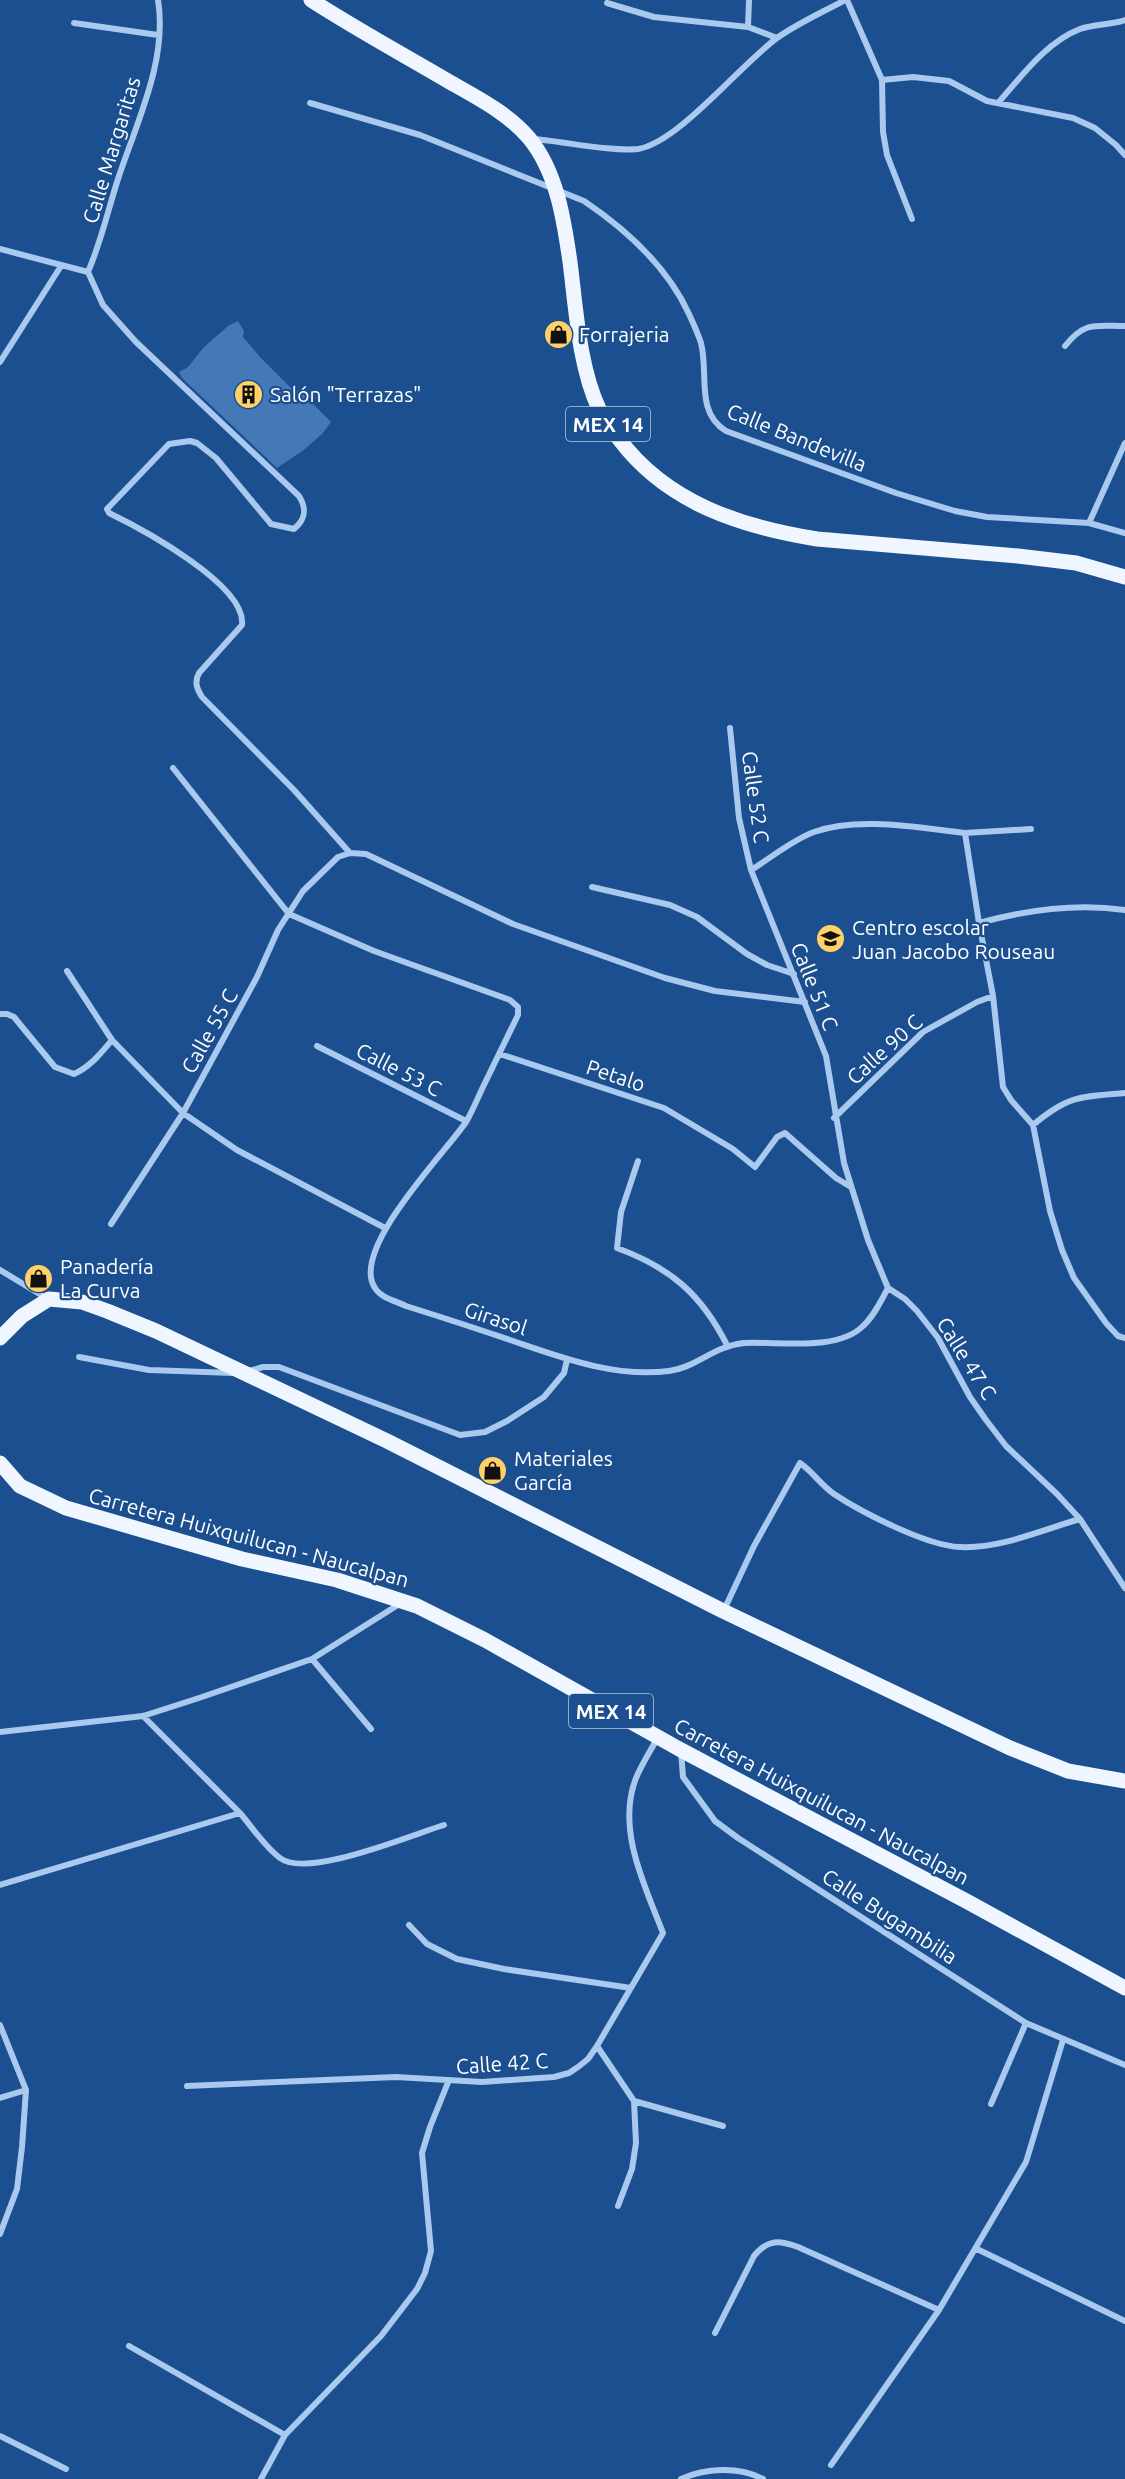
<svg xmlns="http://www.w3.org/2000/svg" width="1125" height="2479" font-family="Ubuntu,sans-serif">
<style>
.building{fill:#4478b7}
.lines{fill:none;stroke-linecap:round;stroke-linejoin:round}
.street{stroke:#a9c9ee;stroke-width:6}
.primary{stroke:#f0f6ff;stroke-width:15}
.labels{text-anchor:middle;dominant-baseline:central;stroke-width:4.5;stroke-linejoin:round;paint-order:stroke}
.shield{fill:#1b4f8f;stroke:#bbcadd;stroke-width:1.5}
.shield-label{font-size:20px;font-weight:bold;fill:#fff}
.street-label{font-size:21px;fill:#fff;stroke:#1b4f8f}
.poi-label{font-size:21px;fill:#fff;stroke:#1b4f8f;text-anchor:start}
</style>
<rect width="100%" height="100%" fill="#1b4f8f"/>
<path class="building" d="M238,321L244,331L243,337L260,357L290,387L300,391L331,422L322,434L305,449L277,468L182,378L179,372L188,367L204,347L228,326Z"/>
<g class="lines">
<path class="street" d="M158,0C168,60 136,124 118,179C108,210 101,242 88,272L103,305L136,342L299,496C307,509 306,519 294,529L271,524L216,458L197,443L190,441L169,444L107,509L109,513C140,528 247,585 242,625L199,673C194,682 197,689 202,697L294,790L350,853
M847,0L882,80L883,132L887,155L912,219
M607,3L654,17L748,27L777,38
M74,23L158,35
M748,27L749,0
M882,80L913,77L949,81L987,101L1073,118L1095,128L1116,145L1125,155
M310,103L420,135L584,201C627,230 667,266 689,314C693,323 698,333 701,343C709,374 695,412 726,431L896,493L955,511L987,517L1089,523L1125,533
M998,103C1021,77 1046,42 1080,29C1095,24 1110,25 1125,20
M533,139C562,141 611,152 638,149C678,143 741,64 777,38C798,23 823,12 845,0
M0,249L88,272
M1065,346C1085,321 1095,326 1125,326
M0,362L61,266
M1089,523L1125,443
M730,728L739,818L751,870L826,1056L844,1163L868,1240L888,1288L905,1299L917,1311L938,1338L970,1397L986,1420L1006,1446L1057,1494L1080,1519L1125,1588
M173,768L289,914L374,951L510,1000L518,1007V1015C506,1040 494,1064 482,1089C477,1100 472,1112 466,1122C446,1152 349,1250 375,1288C381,1298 396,1301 406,1306C441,1317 475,1328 510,1340C560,1357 614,1378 669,1371C695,1368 714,1346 744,1343C778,1341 837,1352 863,1326C874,1316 881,1301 888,1288
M1031,829L965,833L979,923L993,996L1003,1087L1011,1100L1033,1125L1050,1211L1062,1250L1074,1278L1106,1323L1118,1336L1125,1338
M751,870C771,858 792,840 814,832C859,816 919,828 965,833
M592,887L670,905L697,917L747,954L767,965L794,974
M979,923C1026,910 1076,903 1125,910
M67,971L112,1040L183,1113L237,1150L385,1228
M0,1014H7L14,1017L55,1067L74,1074C90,1067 101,1053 112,1040
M317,1046L466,1121
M500,1054L664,1108L733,1149L755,1167L777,1137L785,1133L836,1178L851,1187
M834,1118L923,1032L977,1002L993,996
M1033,1125C1069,1095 1080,1097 1125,1093
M638,1161L621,1212L617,1248C671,1268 701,1294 727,1345
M111,1224L183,1113L257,977L278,930L303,891L338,857L350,853L366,854L513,924L665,978L715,991L805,1002
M0,1270L48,1299
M79,1357L149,1370L233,1373
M249,1371L263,1367H279L460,1435L485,1432L507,1421L544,1397L564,1373L567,1360
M724,1610L754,1546L800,1463C812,1471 821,1485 834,1494C861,1512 927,1546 960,1547C1000,1549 1042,1530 1080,1519
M312,1659L371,1729
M0,1732L143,1716L199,1698L312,1659L401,1603
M681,1751L683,1777L715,1821L738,1838L1026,2023L1125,2065
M240,1813C252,1827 265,1847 280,1858C307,1879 411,1835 444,1825
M0,1885L240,1813L143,1716
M409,1925L427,1944L457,1959L504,1969L631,1988
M0,2025L26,2090L22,2147L17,2189L0,2234
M597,2046L634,2101L636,2143L632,2169L618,2206
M187,2086L396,2077L482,2082L554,2077L569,2073L578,2067L588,2059L597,2046L663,1933C645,1886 616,1829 636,1778C642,1764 651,1750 658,1737
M0,2098L26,2090
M634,2101L723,2126
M991,2104L1026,2023
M977,2249L1125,2321
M715,2333L754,2256C768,2239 779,2240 798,2247L939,2310
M129,2346L285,2435
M0,2436L66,2469
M831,2465L939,2310L1026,2162L1063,2040
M261,2479L285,2435L381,2336L417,2289L425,2273L431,2251L422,2153L430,2127L449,2080
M681,2479C705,2468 739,2466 763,2479"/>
<path class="primary" d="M311,0C356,29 402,54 448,81C476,97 508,113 529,138C557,172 564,220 570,262C576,309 579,366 599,409C604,420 612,430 619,439C667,503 741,527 817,539L1018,556L1076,563L1125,577
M0,1338L22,1316L49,1299L82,1302L107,1311L156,1331L387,1441L723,1611L1010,1748L1068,1771L1125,1781
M0,1463L20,1486L66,1508L242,1559L337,1580L417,1606L485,1640L681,1750L968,1902L1125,1988"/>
</g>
<defs>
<symbol id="shop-disc" viewBox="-11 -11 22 22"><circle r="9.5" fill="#ffd166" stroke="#1b4f8f"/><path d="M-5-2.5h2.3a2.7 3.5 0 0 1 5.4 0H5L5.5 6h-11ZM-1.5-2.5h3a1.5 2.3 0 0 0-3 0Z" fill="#111"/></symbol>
<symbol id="building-disc" viewBox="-11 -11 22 22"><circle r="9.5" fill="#ffd166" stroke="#1b4f8f"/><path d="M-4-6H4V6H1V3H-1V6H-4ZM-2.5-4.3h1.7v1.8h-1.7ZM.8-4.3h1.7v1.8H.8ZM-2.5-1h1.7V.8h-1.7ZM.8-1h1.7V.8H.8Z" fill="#111"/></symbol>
<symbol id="school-disc" viewBox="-11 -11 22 22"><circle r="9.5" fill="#ffd166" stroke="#1b4f8f"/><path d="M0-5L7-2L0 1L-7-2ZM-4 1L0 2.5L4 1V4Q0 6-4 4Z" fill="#111"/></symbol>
</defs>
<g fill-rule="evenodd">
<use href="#shop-disc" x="542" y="318" width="33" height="33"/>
<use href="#building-disc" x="232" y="378" width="33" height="33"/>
<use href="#school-disc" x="814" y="922" width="33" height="33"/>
<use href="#shop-disc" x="22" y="1262" width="33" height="33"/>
<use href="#shop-disc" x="476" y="1454" width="33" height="33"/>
</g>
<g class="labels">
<g class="shield">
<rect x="566" y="407" width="84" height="34" rx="4.5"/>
<rect x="569" y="1694" width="84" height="34" rx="4.5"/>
</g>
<g class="shield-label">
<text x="608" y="424">MEX 14</text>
<text x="611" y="1711">MEX 14</text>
</g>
<g class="street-label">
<text transform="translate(111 150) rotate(-73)">Calle Margaritas</text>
<text transform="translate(797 437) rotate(22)">Calle Bandevilla</text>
<text transform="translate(756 797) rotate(82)">Calle 52 C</text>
<text transform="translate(815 986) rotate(68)">Calle 51 C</text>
<text transform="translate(209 1031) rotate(-61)">Calle 55 C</text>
<text transform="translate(884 1049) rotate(-42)">Calle 90 C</text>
<text transform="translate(399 1069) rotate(27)">Calle 53 C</text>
<text transform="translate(616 1075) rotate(18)">Petalo</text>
<text transform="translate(496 1318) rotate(18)">Girasol</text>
<text transform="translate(967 1358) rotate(58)">Calle 47 C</text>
<text transform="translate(249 1537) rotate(15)">Carretera Huixquilucan - Naucalpan</text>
<text transform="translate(822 1801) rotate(28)">Carretera Huixquilucan - Naucalpan</text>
<text transform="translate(890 1916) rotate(33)">Calle Bugambilia</text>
<text transform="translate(502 2063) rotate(-4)">Calle 42 C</text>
</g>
<g class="poi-label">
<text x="579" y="334">Forrajeria</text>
<text x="270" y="394">Salón "Terrazas"</text>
<text x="852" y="927">Centro escolar<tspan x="852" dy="24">Juan Jacobo Rouseau</tspan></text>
<text x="60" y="1266">Panadería<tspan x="60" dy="24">La Curva</tspan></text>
<text x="514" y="1458">Materiales<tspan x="514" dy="24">García</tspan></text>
</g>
</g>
</svg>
